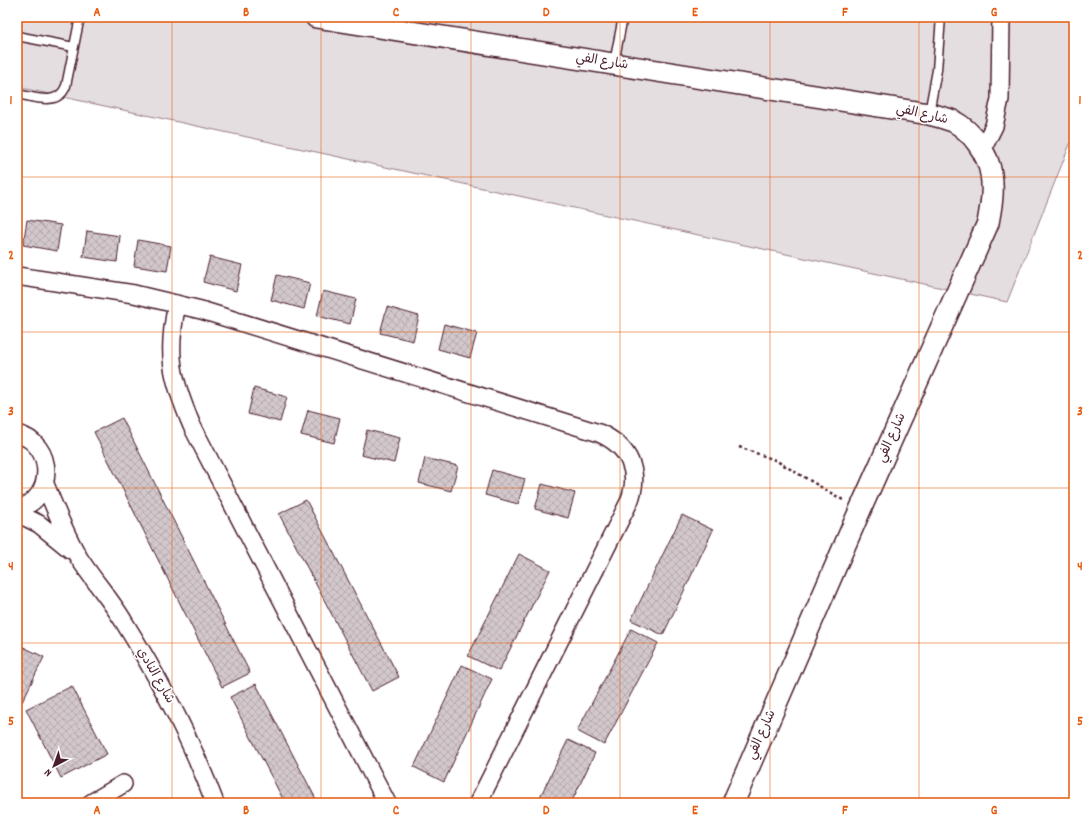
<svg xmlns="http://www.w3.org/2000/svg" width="1091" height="820" font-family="Dekko,'Playpen Sans Arabic',sans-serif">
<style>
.grass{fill:#e5dee0;stroke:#987e86}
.building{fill:url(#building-cross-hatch);stroke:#4a1f2b}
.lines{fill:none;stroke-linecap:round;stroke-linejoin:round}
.service-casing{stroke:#4a1f2b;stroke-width:11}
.minor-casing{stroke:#4a1f2b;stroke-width:20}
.tertiary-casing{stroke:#4a1f2b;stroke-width:24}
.path{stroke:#4a1f2b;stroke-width:2.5;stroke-dasharray:3 3;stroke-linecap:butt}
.service{stroke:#fff;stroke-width:8}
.minor{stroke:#fff;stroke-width:17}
.tertiary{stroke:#fff;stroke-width:21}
.grid{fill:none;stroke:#e8590c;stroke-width:1;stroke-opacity:0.55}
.labels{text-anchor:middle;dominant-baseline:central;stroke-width:3;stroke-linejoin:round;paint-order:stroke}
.street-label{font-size:13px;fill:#4a1f2b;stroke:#fff}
.neatline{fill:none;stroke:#e8590c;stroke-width:1.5}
.grid-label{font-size:13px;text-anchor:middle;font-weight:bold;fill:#e8590c}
</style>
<defs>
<pattern id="building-cross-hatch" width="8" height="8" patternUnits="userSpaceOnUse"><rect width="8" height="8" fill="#d2c7cb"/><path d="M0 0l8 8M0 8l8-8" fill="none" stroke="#b6aaae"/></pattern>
</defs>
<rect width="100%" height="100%" fill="#fff"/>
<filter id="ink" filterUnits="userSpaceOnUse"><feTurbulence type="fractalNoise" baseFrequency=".025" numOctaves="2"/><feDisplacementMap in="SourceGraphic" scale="8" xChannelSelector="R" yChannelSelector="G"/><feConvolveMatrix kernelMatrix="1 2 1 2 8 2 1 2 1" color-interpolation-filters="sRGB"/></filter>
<g filter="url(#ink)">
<path class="grass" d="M17,17H1074V134L1007,302L17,87Z"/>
<path class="building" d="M27,220L61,225L57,251L23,245Z
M87,231L120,236L117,262L83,257Z
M138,240L171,246L167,271L134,266Z
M210,257L242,265L236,291L203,282Z
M277,275L310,283L304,309L271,300Z
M323,291L356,299L350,324L317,316Z
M387,307L419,316L413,341L380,333Z
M444,324L477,333L470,358L438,349Z
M254,388L287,397L280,422L248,414Z
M308,410L340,418L334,443L301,435Z
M122,418L250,673L222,687L94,432Z
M367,430L400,438L394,463L361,455Z
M425,458L458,466L451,491L419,483Z
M492,470L525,479L518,504L485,495Z
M542,484L575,493L568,518L535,509Z
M306,500L399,677L372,691L279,514Z
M682,515L713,530L663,635L631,620Z
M519,554L550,570L499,671L468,656Z
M631,629L658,643L604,745L577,731Z
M17,644L44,657L22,702L17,700Z
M462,665L492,679L444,782L414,767Z
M256,684L318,803H285L230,697Z
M72,686L107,754L61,778L26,709Z
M568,740L595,753L571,803H537Z"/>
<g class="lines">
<defs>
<path id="service" d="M17,36L74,47
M614,63L623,17
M17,94C34,97 58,107 66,86L80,17
M929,113L937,70L941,17"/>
<path id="minor" d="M982,150L994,126L1000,99L1001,17
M17,276L134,294L201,310L599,433C629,446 641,472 629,502L478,803
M177,304C166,355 172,379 192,426L387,803
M17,434C55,443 56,500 17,509
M45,484C55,509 65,534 79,558C93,580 111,600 124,622C160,680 191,739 215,803
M17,513L39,524L71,550
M91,803L123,784"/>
<path id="tertiary" d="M316,17L929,114C937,116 945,118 953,121C972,131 988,154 991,174C994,191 991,207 988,223L860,510L733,803"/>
</defs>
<use href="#service" class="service-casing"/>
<use href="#minor" class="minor-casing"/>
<use href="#tertiary" class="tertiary-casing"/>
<path class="path" d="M739,447L775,460L843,500"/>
<use href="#service" class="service"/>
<use href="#minor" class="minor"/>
<use href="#tertiary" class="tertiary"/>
</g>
</g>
<path class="grid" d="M172,17V803M321,17V803M471,17V803M620,17V803M770,17V803M919,17V803M17,177H1074M17,332H1074M17,488H1074M17,643H1074"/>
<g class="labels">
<g class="street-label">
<text transform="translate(602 62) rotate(9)">شارع الفي</text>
<text transform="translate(922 115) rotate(13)">شارع الفي</text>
<text transform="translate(892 438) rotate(-66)">شارع الفي</text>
<text transform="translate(155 676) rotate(60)">شارع النادي</text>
<text transform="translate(762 735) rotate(-66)">شارع الفي</text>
</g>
</g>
<rect width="1091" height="820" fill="none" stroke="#fff" stroke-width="44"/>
<g transform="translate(54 766) rotate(221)" stroke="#ffffff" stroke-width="3" paint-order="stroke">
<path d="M0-3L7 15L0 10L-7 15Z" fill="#4a1f2b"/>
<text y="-6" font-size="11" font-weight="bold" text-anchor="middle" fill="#4a1f2b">N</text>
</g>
<rect x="22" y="22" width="1047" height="776" class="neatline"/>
<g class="grid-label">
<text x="97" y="16">A</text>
<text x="246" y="16">B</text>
<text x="396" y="16">C</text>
<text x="546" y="16">D</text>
<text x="695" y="16">E</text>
<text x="845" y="16">F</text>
<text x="994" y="16">G</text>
<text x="11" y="104">1</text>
<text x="1080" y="104">1</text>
<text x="11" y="259">2</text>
<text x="1080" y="259">2</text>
<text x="11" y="415">3</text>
<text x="1080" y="415">3</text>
<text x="11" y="570">4</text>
<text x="1080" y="570">4</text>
<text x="11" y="725">5</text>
<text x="1080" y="725">5</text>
<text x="97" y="814">A</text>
<text x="246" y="814">B</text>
<text x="396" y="814">C</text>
<text x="546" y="814">D</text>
<text x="695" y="814">E</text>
<text x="845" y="814">F</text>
<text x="994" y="814">G</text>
</g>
</svg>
